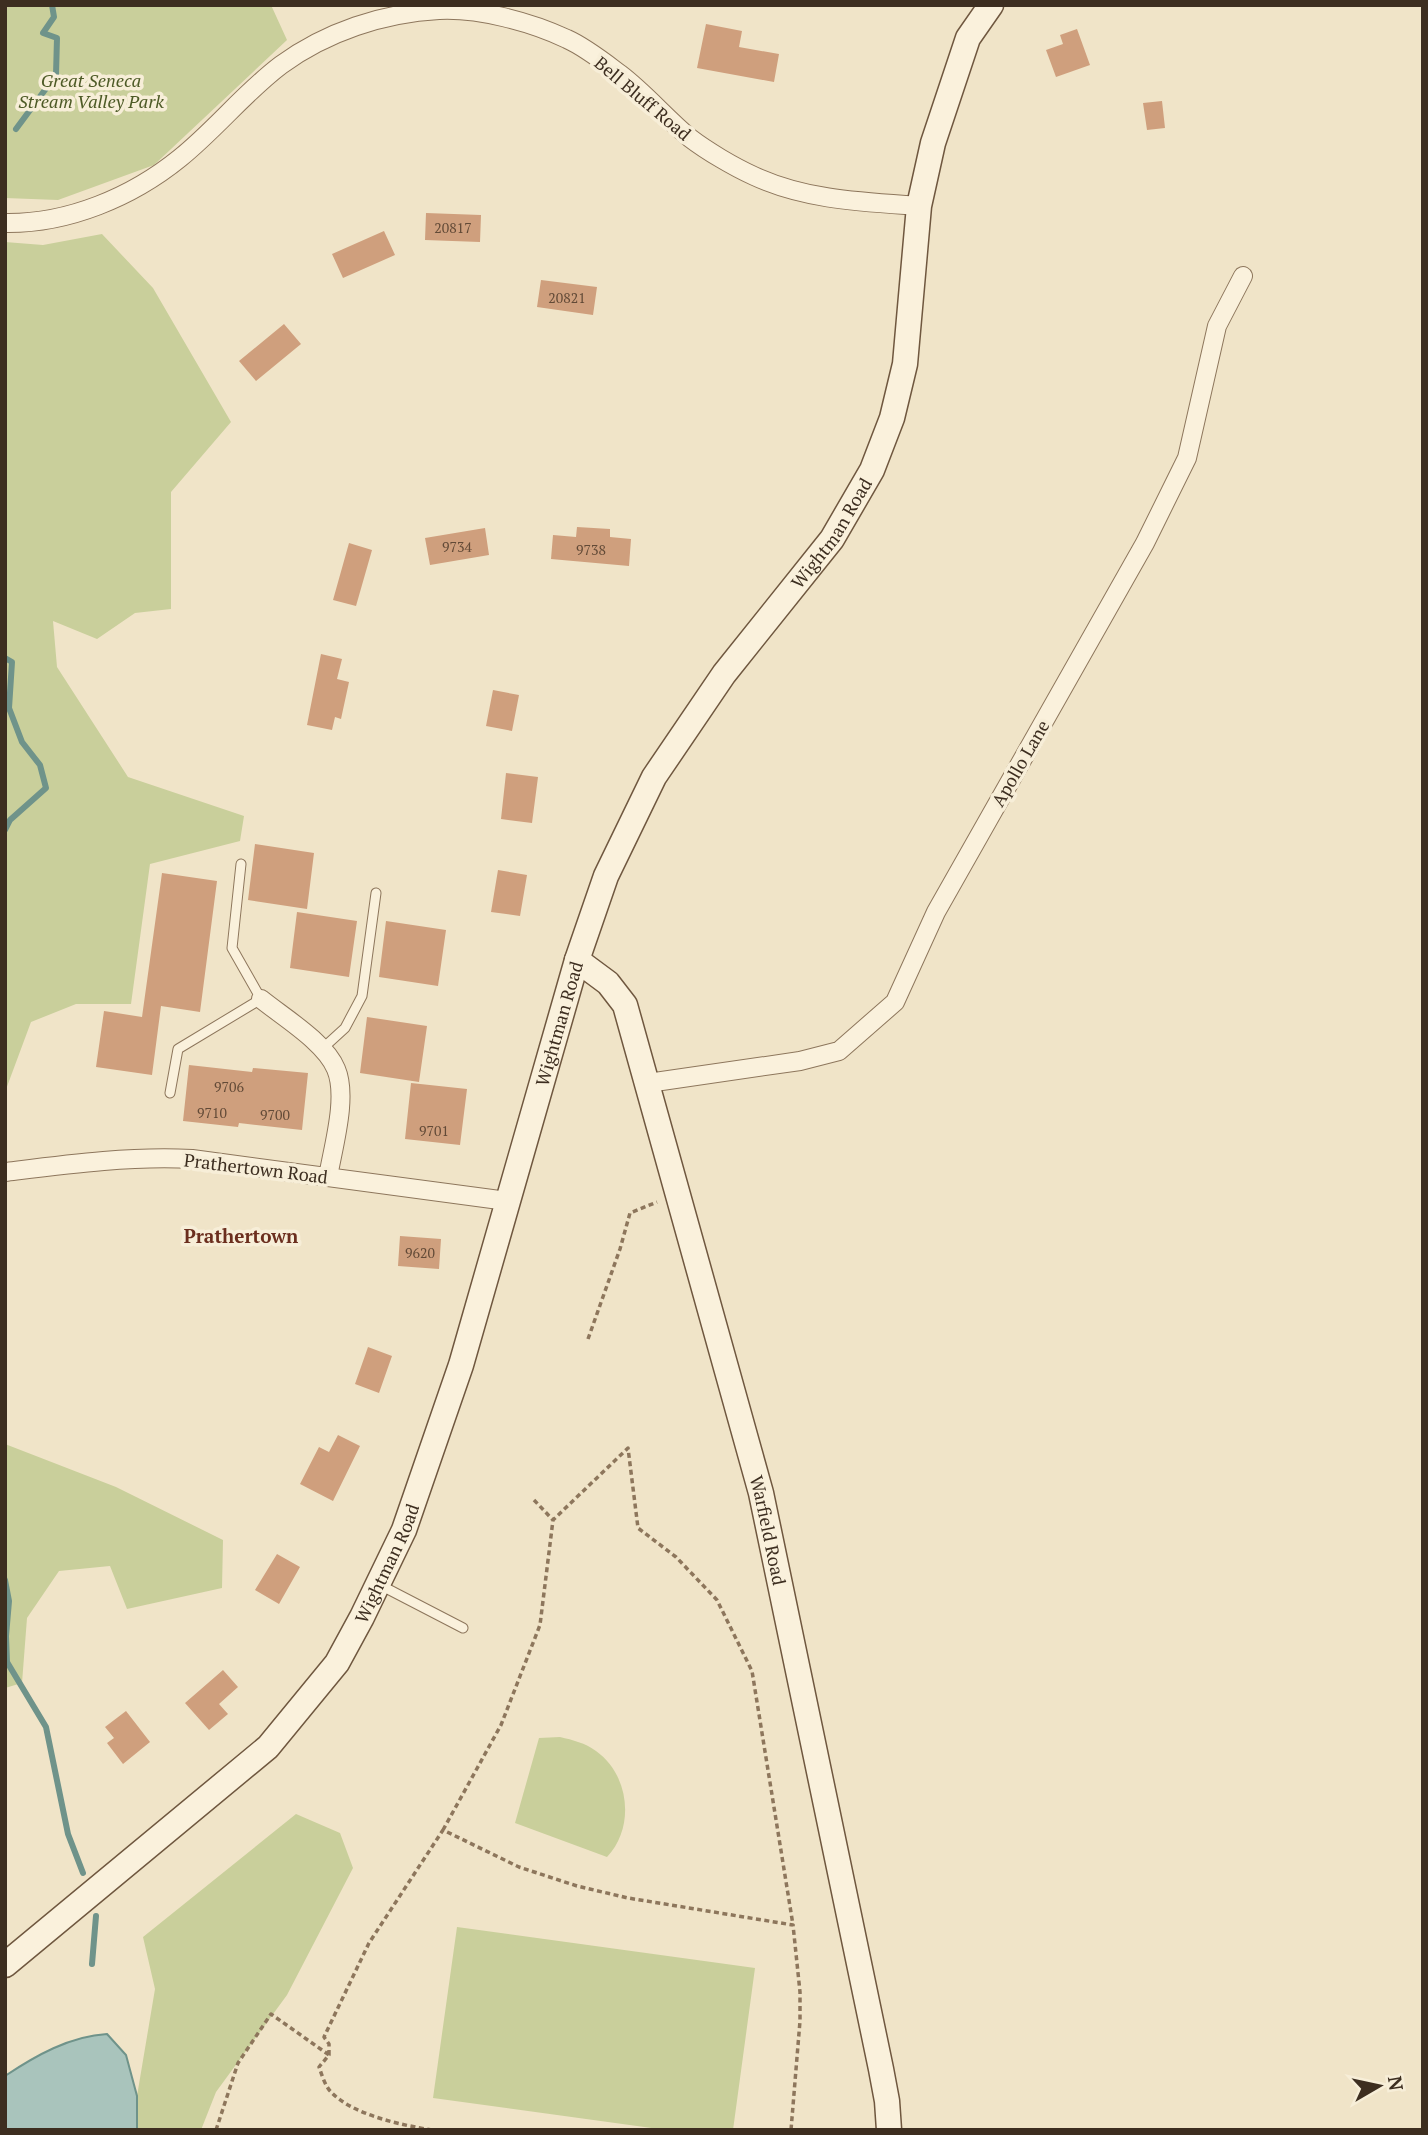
<svg xmlns="http://www.w3.org/2000/svg" width="1428" height="2135" font-family="'PT Serif',serif">
<style>
.green{fill:#c9cf9b}
.water{fill:#a9c4bc;stroke:#6f938a;stroke-width:2}
.lines{fill:none;stroke-linecap:round;stroke-linejoin:round}
.stream{stroke:#6f938a;stroke-width:6}
.building{fill:#cf9f7d}
.lane-casing{stroke:#8d765c;stroke-width:11}
.street-casing{stroke:#8d765c;stroke-width:20}
.secondary-casing{stroke:#6f573f;stroke-width:27}
.path{stroke:#8d765c;stroke-width:3.5;stroke-dasharray:5 3.5;stroke-linecap:butt}
.lane{stroke:#faf1dc;stroke-width:9}
.street{stroke:#faf1dc;stroke-width:18}
.secondary{stroke:#faf1dc;stroke-width:24}
.labels{text-anchor:middle;dominant-baseline:central;stroke-width:7;stroke-linejoin:round;paint-order:stroke}
.number-label{font-size:14px;fill:#624a37}
.park-label{font-size:18px;font-style:italic;fill:#4d5a26;stroke:#f7eed8}
.street-label{font-size:18px;fill:#3d2e20;stroke:#f7eed8}
.neighbourhood-label{font-size:19px;font-weight:bold;fill:#6b2e1e;stroke:#f7eed8}
</style>
<rect width="100%" height="100%" fill="#f0e4c8"/>
<path class="green" d="M5,5H271L287,40L154,165L58,200L5,198Z
M102,234L153,288L231,422L171,492V609L135,613L97,639L53,621L57,667L128,777L244,816L240,841L150,864L131,1004H76L31,1022L5,1092V242L43,245Z
M5,1444L116,1487L223,1540L222,1588L127,1609L110,1566L59,1571L27,1618L22,1683L5,1688Z
M560,1737C573,1740 585,1743 596,1751C630,1775 635,1828 607,1857L515,1823L539,1738Z
M296,1814L340,1833L353,1868L287,1995L216,2092L201,2130H137V2096L155,1989L143,1937Z
M457,1927L755,1968L733,2130H666L433,2098Z"/>
<path class="water" d="M107,2034L126,2055L137,2096V2130H5V2076C35,2056 70,2036 107,2034Z"/>
<g class="lines">
<path class="stream" d="M16,129L56,75L57,38L43,33L54,17L52,5
M5,658L12,662L9,708L22,742L40,765L46,788L10,820L5,830
M5,1580L9,1601L6,1636L7,1662L46,1727L68,1834L83,1873
M92,1964L96,1916"/>
</g>
<path class="building" d="M706,24L742,31L739,47L779,54L774,82L697,68Z
M1077,29L1090,65L1056,77L1046,50L1063,44L1060,35Z
M1162,101L1165,128L1147,130L1143,103Z
M426,213L481,215L480,242L425,240Z
M384,231L395,255L343,278L332,254Z
M541,280L597,287L593,315L537,307Z
M284,324L301,344L256,381L239,361Z
M577,527L610,529V537L631,539L629,566L551,559L553,535L576,537Z
M485,528L489,555L430,565L425,538Z
M349,543L372,550L356,606L333,600Z
M321,654L342,659L337,679L349,682L341,719L335,717L332,730L307,725Z
M493,690L519,695L512,731L486,726Z
M506,773L538,777L532,823L501,819Z
M255,844L314,853L307,909L248,900Z
M498,870L527,875L520,916L491,912Z
M162,873L217,881L200,1012L161,1006L152,1075L96,1067L104,1011L142,1017Z
M297,912L357,921L349,977L290,968Z
M386,921L446,930L438,986L379,977Z
M367,1017L427,1026L419,1082L360,1073Z
M189,1065L252,1072L253,1068L308,1073L302,1130L239,1123L238,1127L183,1121Z
M411,1083L467,1089L460,1145L405,1139Z
M400,1236L441,1239L439,1269L398,1266Z
M368,1347L392,1356L379,1393L355,1384Z
M338,1435L360,1446L333,1501L300,1484L319,1447L329,1452Z
M277,1554L300,1567L279,1604L255,1590Z
M223,1670L238,1687L219,1704L228,1714L209,1730L185,1703Z
M126,1711L150,1742L123,1764L107,1743L114,1738L105,1727Z"/>
<g class="lines">
<defs>
<path id="lane" d="M322,1049L345,1028L362,996L376,893
M170,1093L178,1049L261,999L232,948L241,864
M380,1585L463,1628"/>
<path id="street" d="M5,223C68,224 132,197 180,158C216,129 245,92 281,65C326,32 383,13 439,10C479,8 531,22 567,39C585,47 604,62 620,74C645,93 666,118 690,138C707,151 734,167 754,176C806,200 862,202 919,206
M261,999C283,1017 325,1042 336,1069C348,1097 333,1147 328,1177
M648,1083L800,1061L839,1051L895,1002L936,912L1145,543L1187,458L1217,326L1243,276
M5,1172C69,1164 127,1156 192,1159L507,1201"/>
<g id="secondary">
<path id="s1" d="M577,960L608,983L625,1005L761,1493L881,2069L887,2101L889,2130"/>
<path id="s2" d="M5,1965L268,1747L337,1663L362,1617L404,1530L461,1365L577,960L606,876L654,777L724,674L832,539L872,470L892,418L905,364L919,206L933,143L968,38L991,5"/>
</g>
</defs>
<use href="#lane" class="lane-casing"/>
<use href="#street" class="street-casing"/>
<use href="#secondary" class="secondary-casing"/>
<path class="path" d="M588,1339L620,1249L630,1213L657,1202
M534,1500L553,1520
M443,1830L501,1725L540,1625L553,1520L628,1448L638,1528L676,1557L717,1600L752,1671L793,1925
M216,2130L238,2063L271,2014L329,2055
M432,2130C401,2125 353,2115 331,2092C325,2086 322,2075 319,2067L329,2055V2044L324,2037L369,1943L443,1830L519,1867L577,1886L628,1898L793,1925L800,1992V2021L791,2130"/>
<use href="#lane" class="lane"/>
<use href="#street" class="street"/>
<use href="#secondary" class="secondary"/>
</g>
<g class="labels">
<g class="number-label">
<text x="453" y="227">20817</text>
<text x="567" y="297">20821</text>
<text x="457" y="546">9734</text>
<text x="591" y="549">9738</text>
<text x="229" y="1086">9706</text>
<text x="212" y="1112">9710</text>
<text x="275" y="1114">9700</text>
<text x="434" y="1130">9701</text>
<text x="420" y="1252">9620</text>
</g>
<g class="park-label">
<text x="91" y="80">Great Seneca<tspan x="91" dy="21">Stream Valley Park</tspan></text>
</g>
<g class="street-label">
<text transform="translate(643 98) rotate(40)">Bell Bluff Road</text>
<text stroke="none"><textPath href="#s2" startOffset="1696">Wightman Road</textPath></text>
<text transform="translate(1020 763) rotate(-60)">Apollo Lane</text>
<text stroke="none"><textPath href="#s2" startOffset="1129">Wightman Road</textPath></text>
<text transform="translate(256 1168) rotate(7)">Prathertown Road</text>
<text stroke="none"><textPath href="#s1" startOffset="611">Warfield Road</textPath></text>
<text stroke="none"><textPath href="#s2" startOffset="562">Wightman Road</textPath></text>
</g>
<g class="neighbourhood-label">
<text x="241" y="1235">Prathertown</text>
</g>
</g>
<rect width="1428" height="2135" fill="none" stroke="#3d2e20" stroke-width="14"/>
<g transform="translate(1379 2086) rotate(81)" stroke="#f7eed8" stroke-width="5" paint-order="stroke">
<path d="M0-5L12 26L0 18L-12 26Z" fill="#3d2e20"/>
<text y="-10" font-size="19" font-weight="bold" text-anchor="middle" fill="#3d2e20">N</text>
</g>
</svg>
